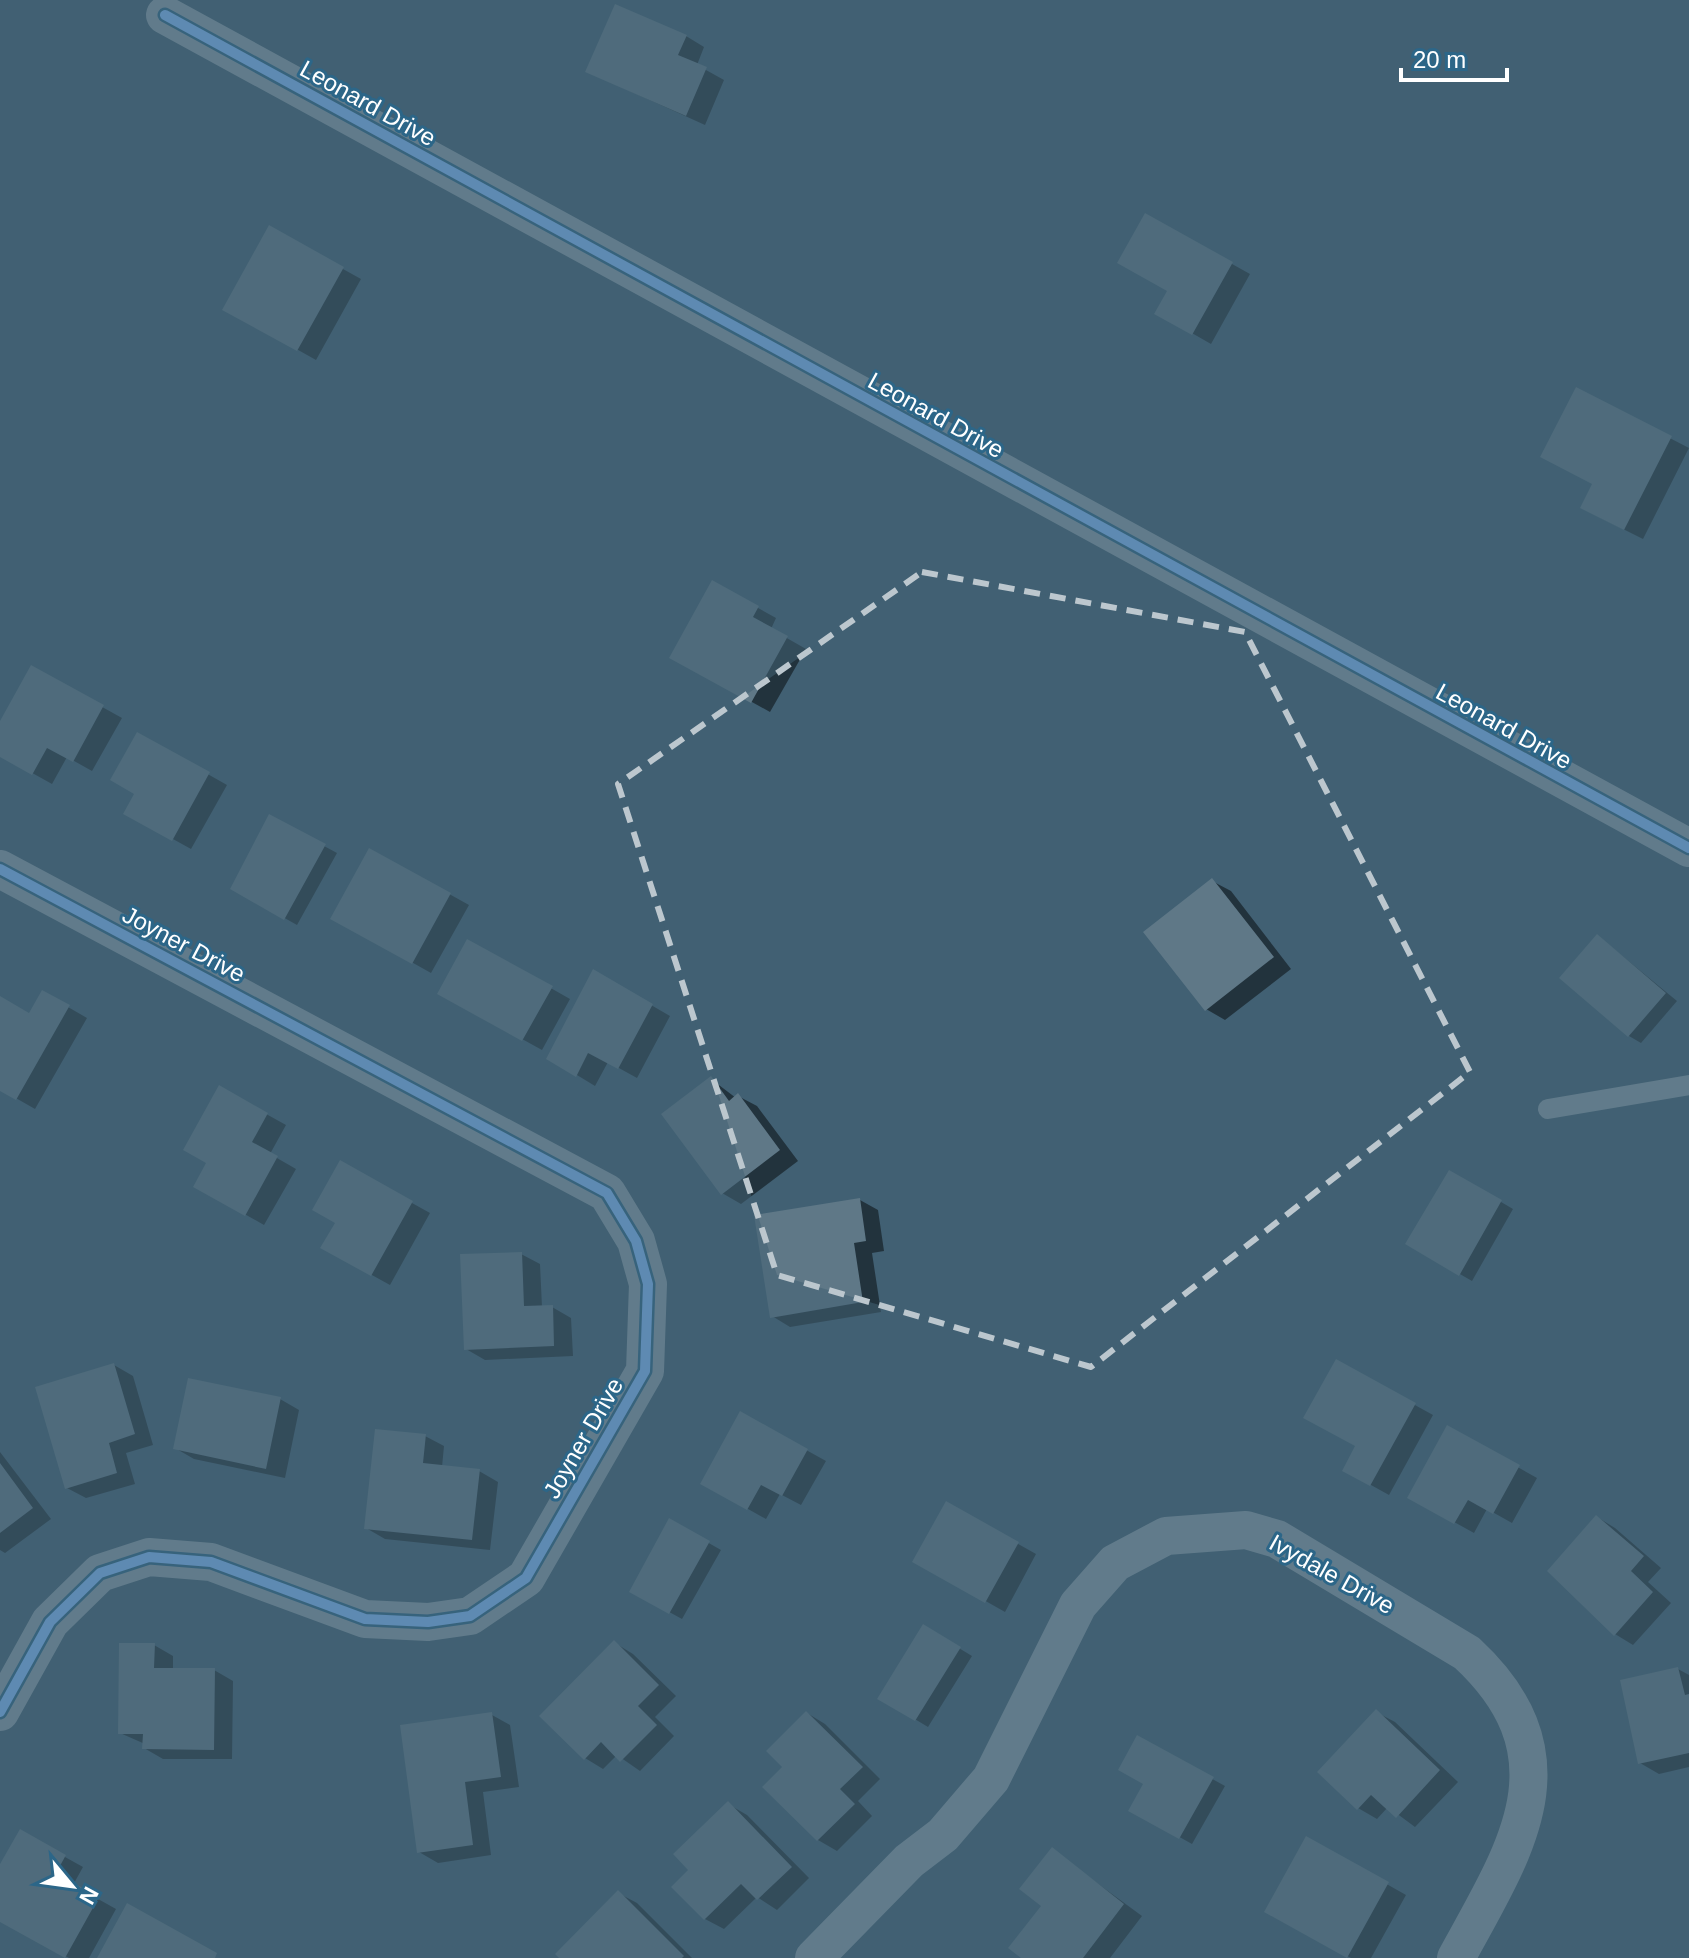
<svg xmlns="http://www.w3.org/2000/svg" width="1689" height="1958" font-family="Arial,sans-serif">
<style>
.shadow{fill:#0007}
.building{fill:#5f7887}
.lines{fill:none;stroke-linecap:round;stroke-linejoin:round}
.service{stroke:#889ca9;stroke-width:20}
.minor{stroke:#889ca9;stroke-width:38}
.cycleway-casing{stroke:#2c6688;stroke-width:15}
.cycleway{stroke:#80bcff;stroke-width:10}
.marked{fill:none;stroke:#bcc7ce;stroke-width:6;stroke-dasharray:16 10;stroke-linejoin:round}
.labels{text-anchor:middle;dominant-baseline:central;stroke-width:6;stroke-linejoin:round;paint-order:stroke}
.street-label{font-size:24px;fill:#fff;stroke:#2c6688}
</style>
<rect width="100%" height="100%" fill="#416073"/>
<path class="shadow" d="M686,36L704,47L697,65L724,80L705,125L588,72Z
M1146,216L1250,274L1211,344L1157,313L1170,290Z
M269,228L361,279L316,360L225,309Z
M1577,390L1689,448L1643,539L1601,518Z
M713,583L776,618L771,629L806,649L770,712L671,657Z
M32,668L122,718L92,771L67,757L52,784L0,755V725Z
M137,734L227,785L191,849L126,813L136,794Z
M270,817L337,853L297,925L233,889Z
M370,850L469,905L431,973L333,918Z
M1212,881L1231,891L1291,969L1225,1020L1206,1009Z
M1598,936L1677,1001L1641,1043L1629,1036Z
M468,941L570,999L542,1050L439,993Z
M594,972L670,1016L637,1078L608,1062L595,1086L549,1058Z
M42,992L87,1018L35,1109L0,1089V999L30,1016Z
M711,1079L736,1098L738,1096L757,1106L798,1161L741,1204L722,1193Z
M219,1088L286,1125L270,1154L296,1169L264,1225L195,1186L209,1163Z
M340,1163L430,1213L390,1285L323,1248L337,1222Z
M1450,1172L1513,1209L1472,1281L1408,1244Z
M860,1200L878,1210L884,1251L872,1253L881,1312L790,1327L772,1316Z
M521,1254L540,1264L542,1307H552L571,1318L573,1356L485,1360L466,1349Z
M1337,1362L1433,1415L1389,1495L1344,1470L1358,1446Z
M114,1365L133,1376L153,1445L126,1453L135,1484L86,1498L67,1488Z
M280,1399L299,1410L285,1478L194,1459L175,1448Z
M741,1414L826,1461L801,1505L780,1494L766,1519L702,1483Z
M1448,1428L1537,1478L1512,1523L1487,1509L1474,1533L1409,1497Z
M425,1436L444,1446L442,1467L479,1471L498,1482L490,1550L385,1539L366,1528Z
M0,1452L51,1519L5,1553L0,1550Z
M947,1504L1036,1554L1005,1612L915,1561Z
M1597,1517L1615,1528L1661,1568L1648,1582L1671,1603L1633,1645L1615,1634Z
M670,1521L721,1550L682,1619L631,1591Z
M924,1627L972,1656L928,1727L880,1698Z
M615,1643L633,1654L676,1696L655,1717L674,1736L640,1771L617,1755L603,1769L585,1758Z
M154,1645L173,1656V1670H214L233,1681L232,1759H163L144,1748L145,1744L120,1733Z
M1678,1669L1689,1675V1767L1659,1774L1640,1763Z
M1376,1712L1395,1722L1458,1782L1415,1827L1388,1807L1377,1819L1358,1808Z
M807,1713L825,1724L880,1779L858,1801L872,1816L837,1851L818,1840L785,1767Z
M492,1715L510,1725L519,1787L483,1792L491,1855L438,1863L419,1852Z
M1138,1738L1225,1786L1192,1844L1131,1810L1146,1784Z
M728,1804L747,1815L809,1878L777,1910L757,1897L724,1929L705,1919L691,1870Z
M20,1832L83,1867L73,1885L116,1909L89,1958H69L0,1920V1868Z
M1307,1839L1406,1895L1371,1958H1351L1267,1911Z
M1052,1850L1142,1916L1110,1958H1024L1044,1905Z
M618,1893L637,1903L692,1958H562Z"/>
<path class="building" d="M615,4L687,35L678,55L707,67L686,116L585,72Z
M1145,213L1233,262L1192,335L1154,314L1167,291L1117,263Z
M269,225L344,267L297,351L222,310Z
M1576,387L1672,436L1624,530L1580,508L1592,484L1540,457Z
M712,580L759,606L753,617L788,636L751,703L669,658Z
M31,665L104,705L73,762L47,748L32,775L0,757V721Z
M137,732L210,772L172,841L123,814L134,794L110,780Z
M269,814L326,844L284,920L230,889Z
M369,848L451,893L412,964L330,919Z
M1212,878L1274,957L1205,1011L1143,932Z
M1597,934L1666,993L1628,1037L1559,978Z
M467,939L553,986L522,1041L437,994Z
M593,969L653,1004L618,1069L588,1053L576,1077L546,1059Z
M42,990L70,1005L16,1100L0,1091V996L29,1013Z
M711,1076L729,1101L738,1093L780,1150L721,1195L661,1114Z
M219,1085L268,1113L252,1142L278,1156L245,1216L193,1187L206,1163L183,1150Z
M340,1160L413,1201L371,1276L320,1248L335,1223L312,1210Z
M1449,1170L1502,1200L1459,1276L1405,1244Z
M860,1198L866,1241L854,1243L863,1302L770,1318L754,1215Z
M522,1252L524,1306L553,1305L554,1346L464,1350L460,1254Z
M1336,1359L1416,1403L1370,1486L1342,1471L1355,1446L1303,1418Z
M114,1363L135,1434L109,1443L117,1473L65,1489L35,1387Z
M188,1378L281,1397L266,1469L173,1449Z
M740,1411L808,1449L782,1496L761,1485L747,1510L700,1484Z
M1447,1425L1520,1465L1493,1514L1468,1500L1454,1524L1407,1498Z
M375,1429L426,1434L423,1463L480,1469L472,1540L364,1529Z
M0,1463L33,1508L0,1533Z
M946,1501L1019,1542L985,1603L912,1562Z
M1596,1515L1644,1556L1631,1571L1653,1592L1614,1636L1547,1571Z
M669,1518L710,1541L669,1614L629,1592Z
M923,1624L961,1647L915,1721L877,1699Z
M614,1640L659,1685L638,1706L657,1725L620,1762L601,1742L584,1760L539,1716Z
M119,1643H155L154,1668H215L214,1750L142,1749L143,1734H118Z
M1678,1667L1685,1695L1689,1694V1753L1638,1764L1620,1680Z
M1376,1709L1440,1770L1396,1818L1371,1795L1357,1810L1317,1772Z
M806,1711L863,1767L840,1789L855,1804L817,1841L762,1787L782,1767L766,1751Z
M492,1712L501,1777L465,1782L473,1845L417,1853L400,1725Z
M1137,1735L1214,1777L1179,1839L1128,1811L1143,1784L1118,1770Z
M728,1801L792,1867L757,1900L741,1884L704,1920L671,1887L688,1870L673,1854Z
M20,1829L66,1855L56,1873L99,1897L65,1958L0,1922V1864Z
M1306,1836L1389,1882L1347,1958L1264,1912Z
M1052,1847L1124,1904L1083,1958H1021L1008,1948L1041,1906L1019,1889Z
M618,1890L684,1956L682,1958H559L555,1954Z
M127,1903L217,1953L215,1958H97Z"/>
<g class="lines">
<path class="service" d="M1548,1109L1689,1085"/>
<path class="minor" d="M165,15L1689,848
M0,869L607,1193L636,1241L648,1284L645,1371L526,1578L470,1616L428,1622L365,1619L211,1562L149,1557L100,1573L50,1622L0,1712
M814,1958L909,1861L943,1835L991,1779L1078,1605L1115,1563L1166,1536L1246,1530L1277,1539L1467,1653C1579,1757 1515,1850 1456,1958"/>
<defs>
<path id="cycleway" d="M165,15L1689,848
M0,869L607,1193L636,1241L648,1284L645,1371L526,1578L470,1616L428,1622L365,1619L211,1562L149,1557L100,1573L50,1622L0,1712"/>
</defs>
<use href="#cycleway" class="cycleway-casing"/>
<use href="#cycleway" class="cycleway"/>
</g>
<path d="M0 0H1689V1958H0ZM922,572L1245,632L1470,1072L1091,1367L777,1275L618,784Z" fill="#416073" fill-opacity=".55" fill-rule="evenodd"/>
<path class="marked" d="M922,572L1245,632L1470,1072L1091,1367L777,1275L618,784Z"/>
<g class="labels">
<g class="street-label">
<text transform="translate(368 103) rotate(29)">Leonard Drive</text>
<text transform="translate(936 415) rotate(29)">Leonard Drive</text>
<text transform="translate(1504 726) rotate(29)">Leonard Drive</text>
<text transform="translate(184 944) rotate(28)">Joyner Drive</text>
<text transform="translate(583 1438) rotate(-60)">Joyner Drive</text>
<text transform="translate(1332 1574) rotate(29)">Ivydale Drive</text>
</g>
</g>
<g transform="translate(72 1886) rotate(119)" stroke="#2c6688" stroke-width="6" paint-order="stroke">
<path d="M0-6L14 30L0 20L-14 30Z" fill="#ffffff"/>
<text y="-12" font-size="22" font-weight="bold" text-anchor="middle" fill="#ffffff">N</text>
</g>
<path d="M1401 68v12h106v-12" fill="none" stroke="#ffffff" stroke-width="4"/>
<text x="1413" y="68" font-size="24" fill="#ffffff" stroke="#2c6688" stroke-width="6" paint-order="stroke">20 m</text>
</svg>
